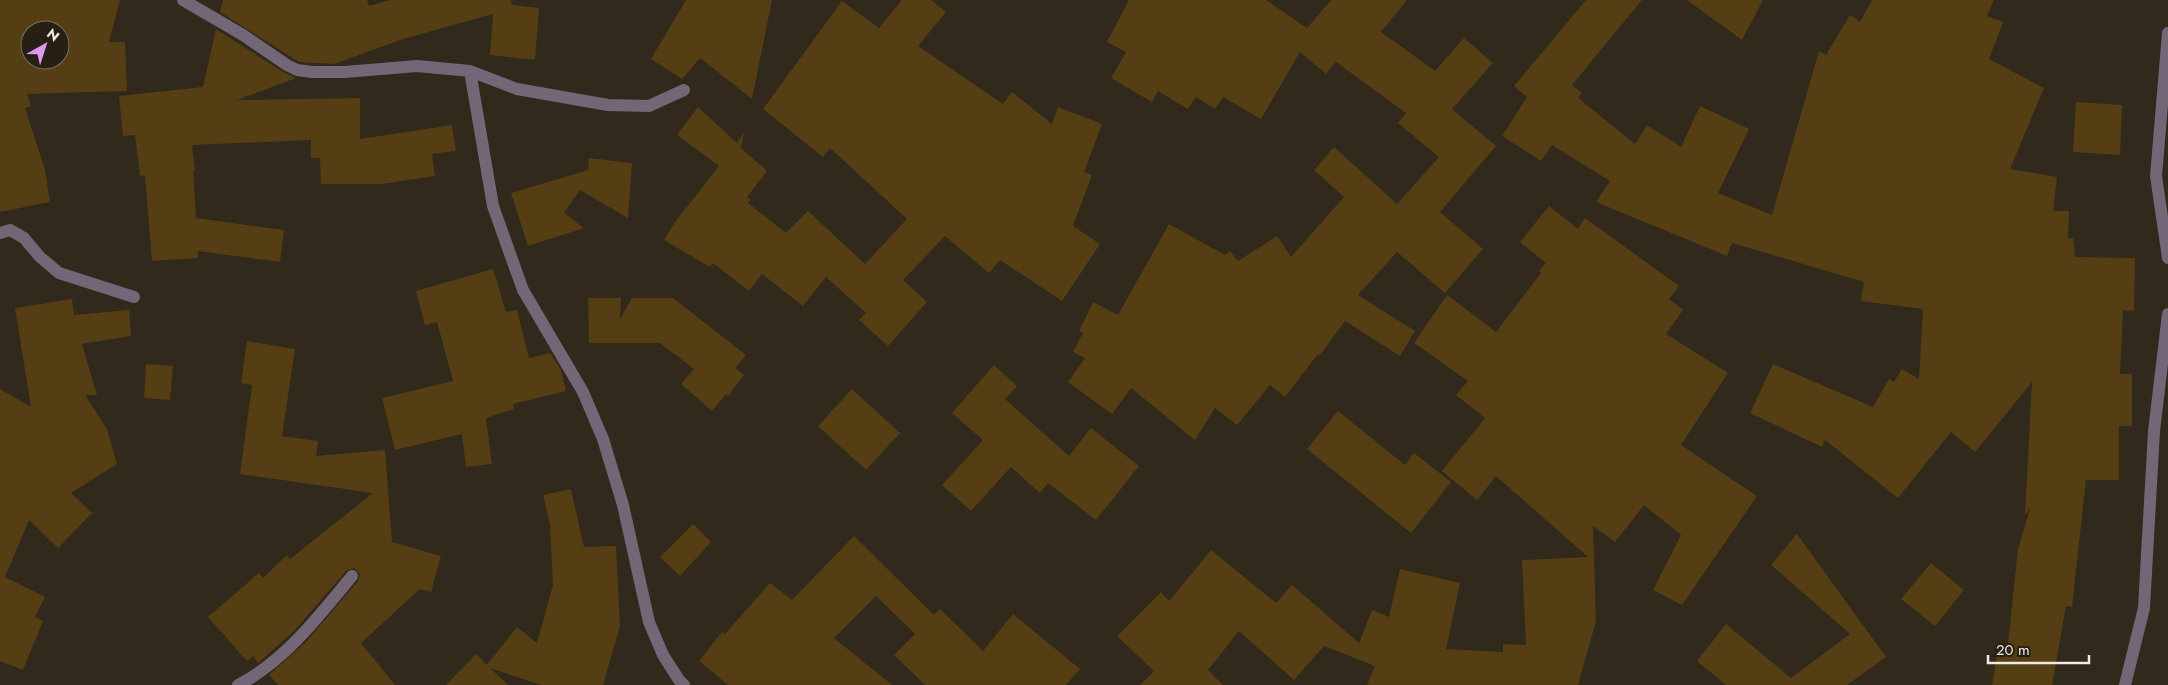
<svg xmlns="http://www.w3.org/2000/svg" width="2168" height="685" font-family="Jost,sans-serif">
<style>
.building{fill:#553e13;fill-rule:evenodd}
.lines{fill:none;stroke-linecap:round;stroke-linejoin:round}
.street{stroke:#726677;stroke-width:12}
</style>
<rect width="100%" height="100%" fill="#30291c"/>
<path class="building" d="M0,0H120L109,42H125L127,91L27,94L31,106L25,108L45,170L50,202L0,212ZM30,30H60V60H30Z
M223,0H367L369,6L391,0H511L512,5L539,8L535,60L490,55L493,14L403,39L334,64L299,62L220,12Z
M686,0H772L752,99L700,58L682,79L651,59Z
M902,0H931L946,12L918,46L1003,104L1012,92L1052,124L1058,107L1102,124L1084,172L1092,175L1073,226L1100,244L1062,301L1000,260L989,273L945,236L903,280L927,302L888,346L859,320L866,313L826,277L803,306L762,274L749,291L713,263L710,267L664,240L675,222L719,166L677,135L698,107L737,143L744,133L741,148L767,171L747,197L751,200L748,203L786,233L808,211L865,264L907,219L830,148L823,157L763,109L842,1L879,28Z
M1129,0H1266L1307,28L1331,0H1407L1381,32L1435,71L1464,38L1493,63L1452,109L1496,146L1440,212L1483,249L1445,293L1397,252L1358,295L1415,331L1400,356L1345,321L1320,355L1318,354L1285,397L1270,385L1237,425L1215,408L1195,440L1131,388L1112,414L1068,382L1085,358L1073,352L1083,333L1079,331L1093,302L1118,315L1169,224L1225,255L1230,251L1238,261L1277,236L1291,257L1344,197L1314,170L1334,147L1397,204L1439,157L1398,123L1406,113L1336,62L1326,74L1300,52L1261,119L1223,97L1215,109L1196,97L1188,109L1158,91L1152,102L1111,78L1126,52L1107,42Z
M1586,0H1642L1572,85L1582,93L1578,98L1635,144L1647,125L1681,147L1700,106L1749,129L1718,193L1772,215L1819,51L1826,55L1850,15L1860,22L1872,0H1994L1987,16L2003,22L1989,59L2044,88L2010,169L2057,177L2053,211H2069L2068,239L2073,238L2075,257L2135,258L2134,311L2123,310L2120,374H2132V426H2119V480H2086L2072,607L2066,606L2052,685H1992L1998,650L2007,653L2018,549L2030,509L2025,515L2032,382L1975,452L1951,432L1898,498L1825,440L1822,447L1750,413L1773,364L1873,407L1889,379L1894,382L1902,369L1919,379L1923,309L1861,301L1864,282L1732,243L1727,256L1596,202L1610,181L1552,145L1541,161L1502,136L1527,97L1514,86Z
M1687,0H1763L1742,40Z
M216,29L283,72L296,78L237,100L360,98V139L452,125L456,151L432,154L435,176L382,184H321L320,158H311V140L192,145L195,170H193L196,218L284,230L280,262L198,251V258L152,261L145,175L140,176L135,135L123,136L119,96L203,87Z
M2076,102L2122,105L2120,155L2073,152Z
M589,158L632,163L628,218L580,190L564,213L584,228L528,246L511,193L588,170Z
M1549,206L1578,229L1585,218L1679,286L1669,299L1683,310L1666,334L1728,373L1681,445L1757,496L1682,605L1653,590L1681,535L1644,505L1615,542L1593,526L1596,621L1578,685H1367L1375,666L1324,646L1294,680L1239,631L1208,670L1223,685H1140L1154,671L1117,636L1161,592L1169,601L1211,550L1276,603L1292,585L1359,643L1372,610L1389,617L1400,569L1460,583L1446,649L1503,652V644L1526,645L1522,560L1588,557L1496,476L1477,500L1442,471L1485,418L1456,395L1468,381L1414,343L1447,295L1496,332L1541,273L1539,271L1546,263L1520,242Z
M493,269L506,312L517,310L529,358L550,353L561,370L566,391L513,404L514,409L486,418L492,464L466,467L462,434L395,450L382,398L453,381L437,322L425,325L416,291Z
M588,298H621L620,319L632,298H673L746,355L735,368L744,375L728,396L726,394L712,411L681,384L694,369L660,343H589Z
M72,299L74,315L129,310L131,336L82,344L97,395H85L107,429L117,464L71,493L92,513L58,548L29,520L5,577L45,597L35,617L43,621L23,670L0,661V389L31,407L15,308Z
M247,341L295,349L282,436L318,441L316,456L385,450L392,542L441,556L431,592L420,589L361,643L395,685H278L269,675L306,642L358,581L360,574L354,568L346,571L294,631L258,663L253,656L247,661L208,617L259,573L263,578L287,555L290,559L373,493L240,474L252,385L241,383Z
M146,364L173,366L170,400L144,398Z
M994,365L1017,386L1005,399L1069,456L1091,428L1139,466L1096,520L1048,483L1040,493L1011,467L971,511L942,485L983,440L952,413Z
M852,389L900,433L866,470L818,426Z
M1338,411L1405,465L1414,453L1451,482L1411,533L1307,449Z
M571,489L584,547L616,546L620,626L603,685H542L490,668L508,685H446L476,654L487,665L517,627L537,643L553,585L550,525L543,495Z
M693,524L711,542L680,576L660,557Z
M1797,534L1886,657L1847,685H1726L1697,661L1726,624L1791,678L1850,634L1771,565Z
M854,536L934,615L940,609L983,651L1013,614L1080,669L1066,685H925L894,655L915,634L876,596L834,638L892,685H728L699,661L722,632L725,634L770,583L792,600Z
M1931,563L1964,590L1935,626L1901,599Z"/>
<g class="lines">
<path class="street" d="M183,0L243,35L287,65L297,70L312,72H345L417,66L470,71L517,89L608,105L649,106L684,90
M2168,33L2156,176L2168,258
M470,71L493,206L509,251L523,290L583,392L603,439L623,505L649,622L663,655L679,680L684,685
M0,233L10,230L24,238L40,257L59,273L134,297
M238,685C284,662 320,615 352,576
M2125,685L2144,608L2154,431L2168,314"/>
</g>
<g transform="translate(45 45) rotate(39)"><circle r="24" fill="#271f13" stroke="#777066"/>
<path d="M0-4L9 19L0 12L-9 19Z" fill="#db99f5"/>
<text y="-8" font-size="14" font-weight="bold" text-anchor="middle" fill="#efeae2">N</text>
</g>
<path d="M1988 655v8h101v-8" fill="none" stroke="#efeae2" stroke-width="2.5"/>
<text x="1996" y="655" font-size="15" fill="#efeae2" stroke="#271f13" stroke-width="4" paint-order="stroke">20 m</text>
</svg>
